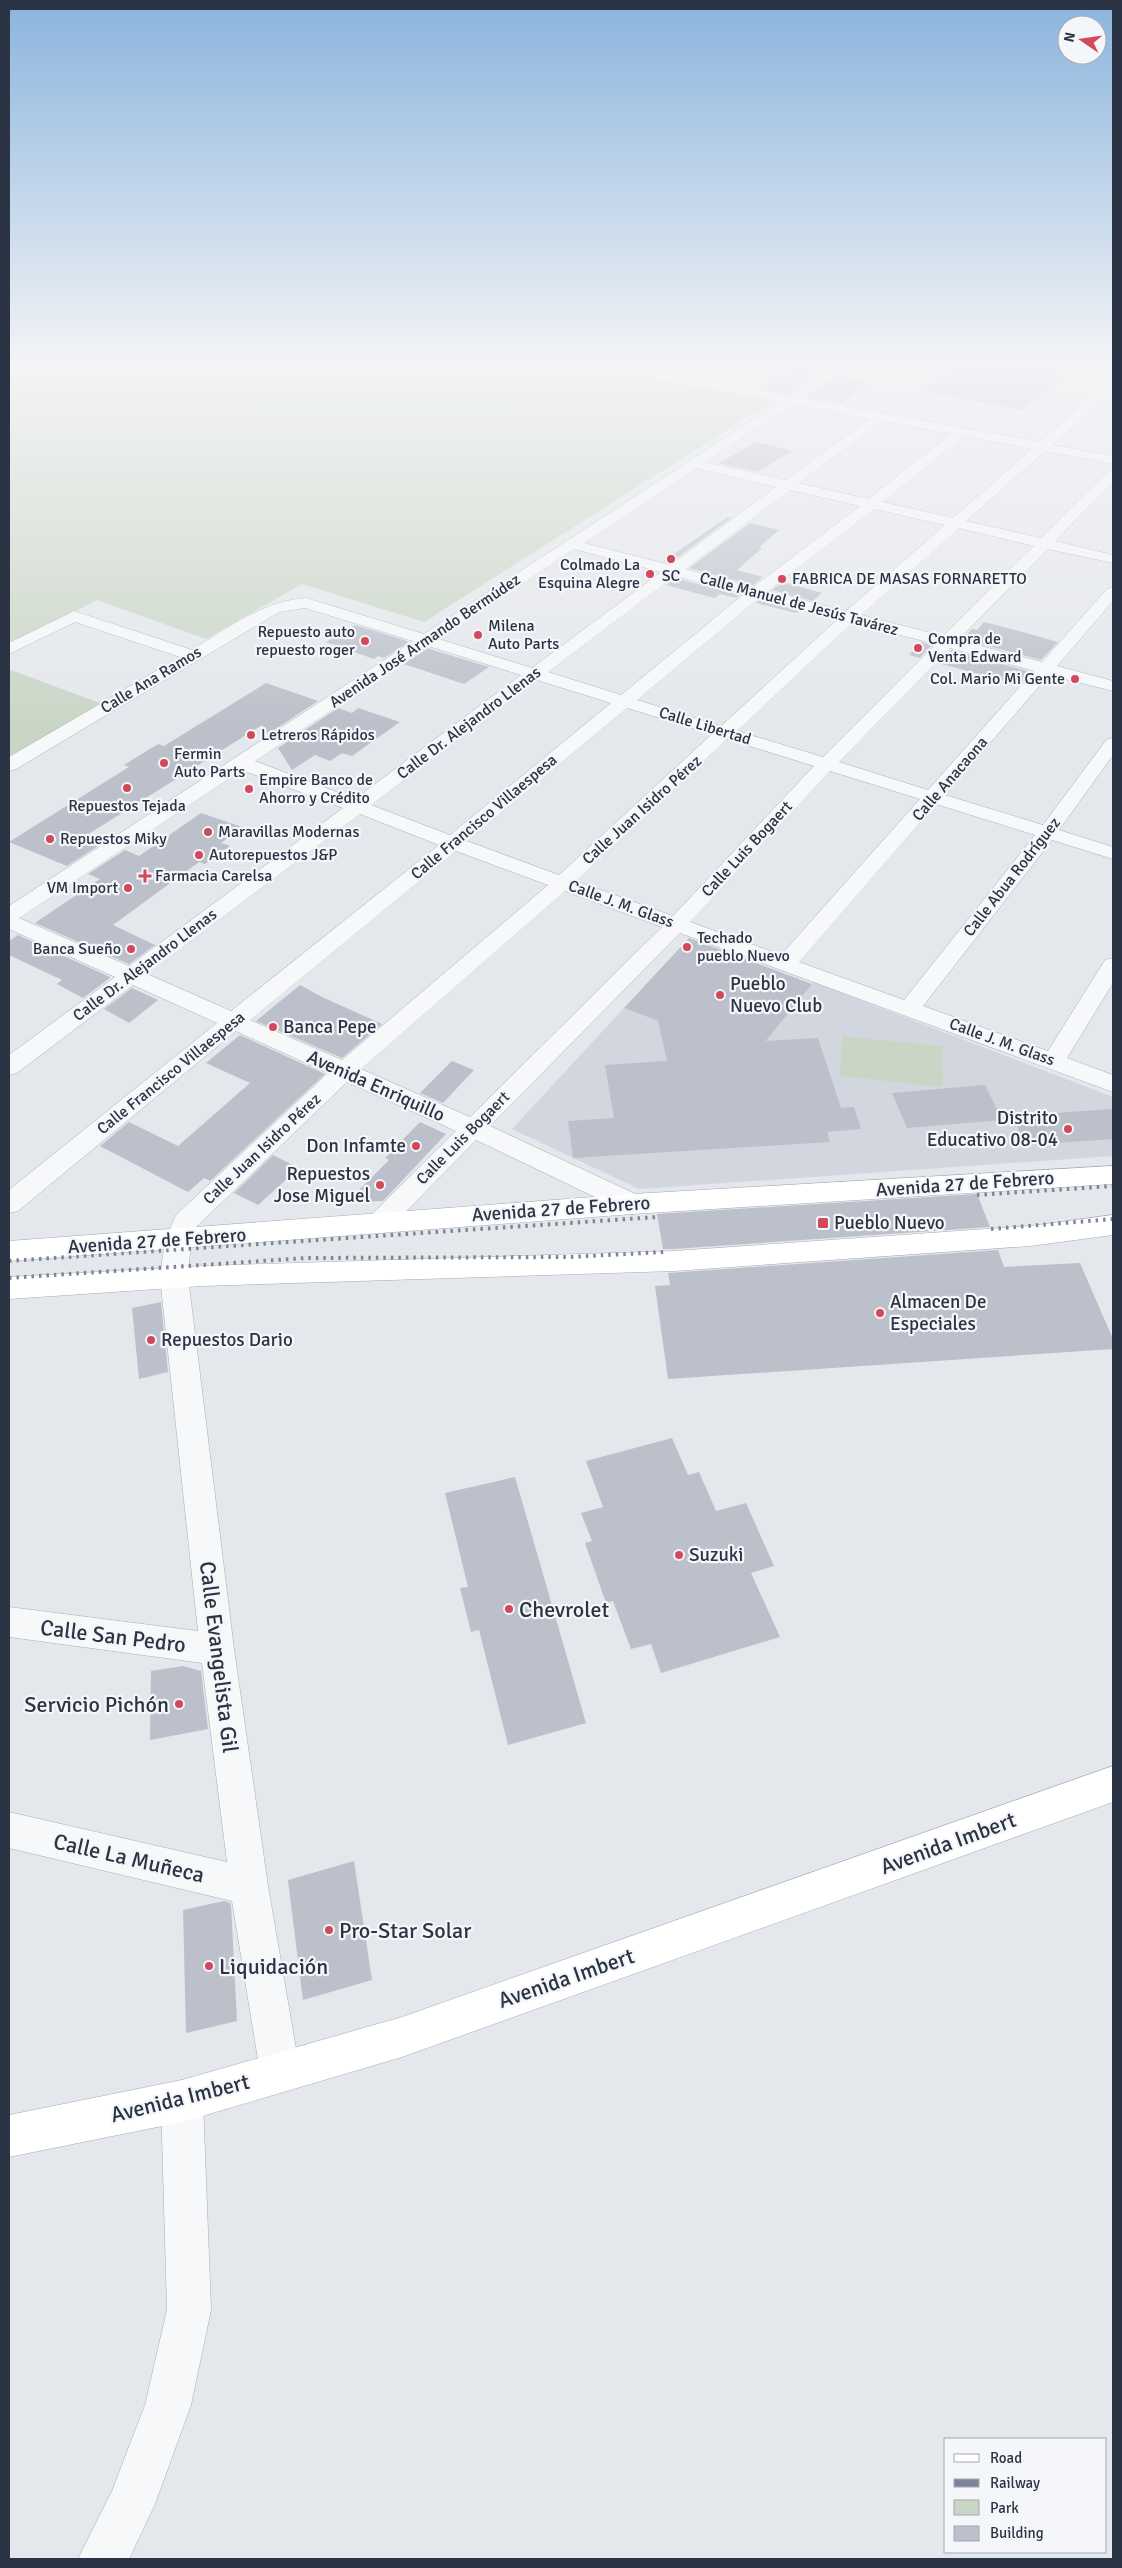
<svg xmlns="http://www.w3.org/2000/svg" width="1122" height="2568" font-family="Signika,sans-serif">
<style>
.built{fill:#d2d6de}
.green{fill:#c9d6c5}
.building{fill:#bbc0ca}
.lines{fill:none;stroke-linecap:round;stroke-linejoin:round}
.minor-casing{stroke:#a9aeb7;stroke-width:1}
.major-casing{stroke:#a3abb8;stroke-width:1}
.minor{fill:#f7f8fa;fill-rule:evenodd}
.major{fill:#fff;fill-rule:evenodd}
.rail{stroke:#7d8696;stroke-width:4;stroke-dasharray:2.5 5;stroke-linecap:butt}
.poi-dot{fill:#d1495b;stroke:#f4f6f9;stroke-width:2}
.labels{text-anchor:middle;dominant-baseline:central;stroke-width:4.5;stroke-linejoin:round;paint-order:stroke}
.far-poi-label{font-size:16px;fill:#2b3445;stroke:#f4f6f9;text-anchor:start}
.far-street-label{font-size:16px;fill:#2b3445;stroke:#f4f6f9}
.poi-label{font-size:19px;fill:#2b3445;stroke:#f4f6f9;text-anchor:start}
.street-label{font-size:19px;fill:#2b3445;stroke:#f4f6f9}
.near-poi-label{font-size:22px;fill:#2b3445;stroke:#f4f6f9;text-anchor:start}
.near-street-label{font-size:22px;fill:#2b3445;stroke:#f4f6f9}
</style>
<rect width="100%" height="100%" fill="#e4e7ec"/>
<path class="built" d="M813,982L1113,1097V1156L639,1189L512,1129L624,1008L753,1058Z"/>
<path class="green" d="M9,367H613L774,400L424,622L302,584L206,639L97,600L9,645Z
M11,670L102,704L9,757V672Z
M842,1036L942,1046L943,1087L840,1076Z"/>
<path class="building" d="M956,367H1061L1052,375L1065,377L1022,410L922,391Z
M793,368L820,373L789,394L760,389Z
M837,376L871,383L841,403L807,397Z
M756,442L792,451L758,472L719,463Z
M728,517L731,518L670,563L663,561Z
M750,523L779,530L759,547L762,548L737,570L763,577L753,585L689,568Z
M675,578L740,595L736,598L720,594L714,598L666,585Z
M783,582L822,593L813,601L772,590Z
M759,600L801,611L796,613L756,603Z
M984,622L1019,631L1058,642L1041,660L962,639L972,629L977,630Z
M355,625L404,640L409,642L384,658L378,656L374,659L326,642Z
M921,642L932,645L920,658L909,655Z
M428,648L436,651L489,667L464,684L404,664Z
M951,650L1031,672L1019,685L938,663Z
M266,683L318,701L268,734L262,725L87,835L104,842L67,866L9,842L129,767L124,765L158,744L164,746Z
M338,708L352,713L358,708L400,722L352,756L342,753L330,761L315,755L292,770L278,748Z
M201,813L242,827L221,843L230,846L205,864L199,862L113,925L155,945L129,964L35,923L100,879L88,874L125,850L139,856Z
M18,935L110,977V978L83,998L57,984L62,980L9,955V941Z
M689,938L812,984L766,1041L818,1038L841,1108L854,1107L861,1129L827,1132L830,1142L573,1158L568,1121L614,1118L605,1065L667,1061L658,1021L624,1008Z
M300,985L322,997L382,1024L342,1058L256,1021Z
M132,988L158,1000L129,1023L104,1009Z
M240,1035L325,1074L210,1181L204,1178L188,1192L100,1146L129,1122L178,1146L250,1083L206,1063Z
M452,1061L474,1070L443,1103L420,1093Z
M985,1085L1002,1120L907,1128L892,1093Z
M1113,1109V1139L1026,1145L1012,1116Z
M420,1122L446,1134L383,1201L347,1202L389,1160L385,1158Z
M273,1155L299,1168L258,1205L234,1193Z
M977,1194L990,1227L674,1249H663L657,1214Z
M998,1250L1004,1267L1080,1263L1113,1339V1349L668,1379L655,1286L670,1285L668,1273Z
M161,1302L168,1372L139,1379L132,1308Z
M672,1438L688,1475L699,1472L716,1511L746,1503L774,1566L751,1573L780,1637L661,1673L651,1644L631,1649L613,1601L606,1603L585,1543L592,1541L581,1513L603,1507L586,1461Z
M515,1477L586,1723L508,1745L479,1630L471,1632L460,1588L468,1587L445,1493Z
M183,1666L201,1671L208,1729L150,1740L151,1671Z
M354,1861L372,1980L303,2000L288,1880Z
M224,1901L230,1903L231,1906L237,2021L186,2033L183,1910Z"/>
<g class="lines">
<defs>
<path id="minor" d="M608,367H634L713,382L736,367H751L726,384L789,396L833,367H847L802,398L1040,442L1109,382L1113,381V391L1053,445L1113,456V464L1045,451L966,521L1041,538L1108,471L1113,470V482L1055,541L1113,555V563L1048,549L958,640L1042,662L1107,589L1113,587V601L1057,666L1113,681V691L1049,675L945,795L1043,825L1107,739L1113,738V755L1059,830L1113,847V859L1052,840L923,1006L1048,1051L1105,960L1113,958V983L1067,1058L1113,1075V1092L680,933L490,1126L642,1197L646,1204L642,1211L633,1214L624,1211L476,1140L389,1229L380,1232L371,1229L367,1222L371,1215L456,1131L347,1082L196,1227L191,1240L188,1277L234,1649L268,1886L300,2072L294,2086L280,2092L266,2086L260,2072L232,1901L9,1848V1812L227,1862L202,1663L9,1637V1607L198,1631L160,1277L165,1240L176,1215L328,1073L236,1031L18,1211L9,1213V1190L217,1023L133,985L17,1073L9,1075V1055L115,977L9,929V906L413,641L305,608L279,612L16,769L9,771V757L180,657L75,622L9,654V643L74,611L192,650C228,628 263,601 306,598L424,634L780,402L614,371ZM793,404L870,419L785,480L705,462ZM883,421L951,434L868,499L798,483ZM964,436L1032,449L953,518L882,502ZM696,468L776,487L670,565L584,543ZM790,490L860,506L753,587L685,569ZM874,509L945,525L846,611L768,591ZM959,528L1034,546L943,636L861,615ZM574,549L661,572L532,668L439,639ZM675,576L744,594L621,695L548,672ZM759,598L838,619L721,726L637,700ZM852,623L936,644L823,757L737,731ZM428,646L521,675L355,799L255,761ZM950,648L1034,671L928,790L839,762ZM537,680L611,703L450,835L371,805ZM627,708L712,734L559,875L467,841ZM727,739L814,766L673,916L576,881ZM242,770L343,808L129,966L19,918ZM830,771L920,799L781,955L690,922ZM936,804L1035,835L904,1000L799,962ZM360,814L439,845L231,1011L147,974ZM456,851L548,885L342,1060L250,1020ZM565,891L662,927L470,1117L361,1069Z
M182,2080L197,2086L203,2101L211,2310L191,2405L155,2504L129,2559H78L112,2491L145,2405L167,2310L161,2101L167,2086Z"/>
<path id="major" d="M1113,1166V1184L633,1214L9,1261V1241L633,1194Z
M1113,1215V1235L1030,1246L674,1271L202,1286L9,1299V1277L202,1266L674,1251L1030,1226Z
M1113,1766V1802L402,2057L182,2122L9,2157V2115L182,2080L402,2017Z"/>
</defs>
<use href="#minor" class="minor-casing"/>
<use href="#major" class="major-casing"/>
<use href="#minor" class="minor"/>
<use href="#major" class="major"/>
<path class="rail" d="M977,1195L1113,1186
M991,1229L1113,1219
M9,1261L657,1217
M9,1278L306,1258L570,1257L664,1252"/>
</g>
<linearGradient id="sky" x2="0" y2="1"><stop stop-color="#8bb4dd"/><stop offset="0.5" stop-color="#f3f4f6"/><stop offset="1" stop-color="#f3f4f6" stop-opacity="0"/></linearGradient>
<rect width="1122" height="727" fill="url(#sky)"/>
<g class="poi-dot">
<circle cx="671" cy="559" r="5"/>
<circle cx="650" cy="574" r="5"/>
<circle cx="782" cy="579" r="5"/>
<circle cx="478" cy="635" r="5"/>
<circle cx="365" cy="641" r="5"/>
<circle cx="918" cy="648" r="5"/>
<circle cx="1075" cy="679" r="5"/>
<circle cx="251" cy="735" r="5"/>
<circle cx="164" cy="763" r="5"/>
<circle cx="127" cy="788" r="5"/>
<circle cx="249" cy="789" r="5"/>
<circle cx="208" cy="832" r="5"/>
<circle cx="50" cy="839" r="5"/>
<circle cx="199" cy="855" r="5"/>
<path d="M142.5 868.5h5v5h5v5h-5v5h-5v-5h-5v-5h5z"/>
<circle cx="128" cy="888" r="5"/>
<circle cx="687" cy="947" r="5"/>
<circle cx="131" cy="949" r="5"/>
<circle cx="720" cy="995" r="5"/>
<circle cx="273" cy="1027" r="5"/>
<circle cx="1068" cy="1129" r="5"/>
<circle cx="416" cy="1146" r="5"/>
<circle cx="380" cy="1185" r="5"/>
<rect x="817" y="1217" width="12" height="12" rx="2.5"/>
<circle cx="880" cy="1313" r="5"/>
<circle cx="151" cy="1340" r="5"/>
<circle cx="679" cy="1555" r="5"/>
<circle cx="509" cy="1609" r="5"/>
<circle cx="179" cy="1704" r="5"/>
<circle cx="329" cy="1930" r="5"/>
<circle cx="209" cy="1966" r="5"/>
</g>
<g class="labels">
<g class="far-poi-label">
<text x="640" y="565" text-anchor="end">Colmado La<tspan x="640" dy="18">Esquina Alegre</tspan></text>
<text x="671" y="576" text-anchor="middle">SC</text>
<text x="792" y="579">FABRICA DE MASAS FORNARETTO</text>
<text x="488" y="626">Milena<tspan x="488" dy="18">Auto Parts</tspan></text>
<text x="355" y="632" text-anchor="end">Repuesto auto<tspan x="355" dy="18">repuesto roger</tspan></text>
<text x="928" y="639">Compra de<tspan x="928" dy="18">Venta Edward</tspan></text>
<text x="1065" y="679" text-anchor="end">Col. Mario Mi Gente</text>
<text x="261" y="735">Letreros Rápidos</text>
<text x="174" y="754">Fermin<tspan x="174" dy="18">Auto Parts</tspan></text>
<text x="259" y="780">Empire Banco de<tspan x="259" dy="18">Ahorro y Crédito</tspan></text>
<text x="127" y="806" text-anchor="middle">Repuestos Tejada</text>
<text x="218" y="832">Maravillas Modernas</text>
<text x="60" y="839">Repuestos Miky</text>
<text x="209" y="855">Autorepuestos J&amp;P</text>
<text x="155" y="876">Farmacia Carelsa</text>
<text x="118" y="888" text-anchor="end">VM Import</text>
<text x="697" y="938">Techado<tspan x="697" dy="18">pueblo Nuevo</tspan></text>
<text x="121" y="949" text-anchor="end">Banca Sueño</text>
</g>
<g class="far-street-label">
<text transform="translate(799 604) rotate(15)">Calle Manuel de Jesús Tavárez</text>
<text transform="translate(425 641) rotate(-34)">Avenida José Armando Bermúdez</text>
<text transform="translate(151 680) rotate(-31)">Calle Ana Ramos</text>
<text transform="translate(469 723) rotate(-37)">Calle Dr. Alejandro Llenas</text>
<text transform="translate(705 726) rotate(17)">Calle Libertad</text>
<text transform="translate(950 779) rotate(-49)">Calle Anacaona</text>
<text transform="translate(642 810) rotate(-42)">Calle Juan Isidro Pérez</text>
<text transform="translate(484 817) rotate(-40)">Calle Francisco Villaespesa</text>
<text transform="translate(747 849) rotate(-47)">Calle Luis Bogaert</text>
<text transform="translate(1012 877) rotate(-52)">Calle Abua Rodríguez</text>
<text transform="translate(621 904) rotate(20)">Calle J. M. Glass</text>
<text transform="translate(145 965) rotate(-37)">Calle Dr. Alejandro Llenas</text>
<text transform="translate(1002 1042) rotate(20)">Calle J. M. Glass</text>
<text transform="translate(171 1073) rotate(-39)">Calle Francisco Villaespesa</text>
<text transform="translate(463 1138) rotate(-45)">Calle Luis Bogaert</text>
<text transform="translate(262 1149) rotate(-43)">Calle Juan Isidro Pérez</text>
</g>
<g class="poi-label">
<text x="730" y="984">Pueblo<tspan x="730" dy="22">Nuevo Club</tspan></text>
<text x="283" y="1027">Banca Pepe</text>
<text x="1058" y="1118" text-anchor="end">Distrito<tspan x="1058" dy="22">Educativo 08-04</tspan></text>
<text x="406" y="1146" text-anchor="end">Don Infamte</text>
<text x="370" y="1174" text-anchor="end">Repuestos<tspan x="370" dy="22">Jose Miguel</tspan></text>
<text x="834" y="1223">Pueblo Nuevo</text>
<text x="890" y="1302">Almacen De<tspan x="890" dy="22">Especiales</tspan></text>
<text x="161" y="1340">Repuestos Dario</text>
<text x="689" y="1555">Suzuki</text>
</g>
<g class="street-label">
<text transform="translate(376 1086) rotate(24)">Avenida Enriquillo</text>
<text transform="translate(965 1184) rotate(-4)">Avenida 27 de Febrero</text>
<text transform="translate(561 1209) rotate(-4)">Avenida 27 de Febrero</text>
<text transform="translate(157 1241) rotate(-4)">Avenida 27 de Febrero</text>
</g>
<g class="near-poi-label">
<text x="519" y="1609">Chevrolet</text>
<text x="169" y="1704" text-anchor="end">Servicio Pichón</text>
<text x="339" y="1930">Pro-Star Solar</text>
<text x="219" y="1966">Liquidación</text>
</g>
<g class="near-street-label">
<text transform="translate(113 1636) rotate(7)">Calle San Pedro</text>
<text transform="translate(219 1657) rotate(83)">Calle Evangelista Gil</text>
<text transform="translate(948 1843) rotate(-20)">Avenida Imbert</text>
<text transform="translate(129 1858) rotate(13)">Calle La Muñeca</text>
<text transform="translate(566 1978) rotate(-19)">Avenida Imbert</text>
<text transform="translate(180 2098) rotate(-14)">Avenida Imbert</text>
</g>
</g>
<rect width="1122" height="2568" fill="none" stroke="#2b3445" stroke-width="20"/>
<rect x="944" y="2438" width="162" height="115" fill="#f4f6f9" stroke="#a4a8b1"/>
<rect x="954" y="2454" width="25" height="8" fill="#ffffff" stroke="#a4a8b1"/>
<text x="990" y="2463" font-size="15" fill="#2b3445">Road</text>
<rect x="954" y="2479" width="25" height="8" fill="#7d8696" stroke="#a4a8b1"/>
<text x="990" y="2488" font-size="15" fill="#2b3445">Railway</text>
<rect x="954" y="2500" width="25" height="15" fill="#c9d6c5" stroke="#a4a8b1"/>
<text x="990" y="2513" font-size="15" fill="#2b3445">Park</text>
<rect x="954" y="2526" width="25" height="15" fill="#bbc0ca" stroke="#a4a8b1"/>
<text x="990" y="2538" font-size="15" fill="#2b3445">Building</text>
<g transform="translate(1082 40) rotate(283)"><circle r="24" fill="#f4f6f9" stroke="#a4a8b1"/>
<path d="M0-4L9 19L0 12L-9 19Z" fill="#d1495b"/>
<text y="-8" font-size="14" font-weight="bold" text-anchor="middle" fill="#2b3445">N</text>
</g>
</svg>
